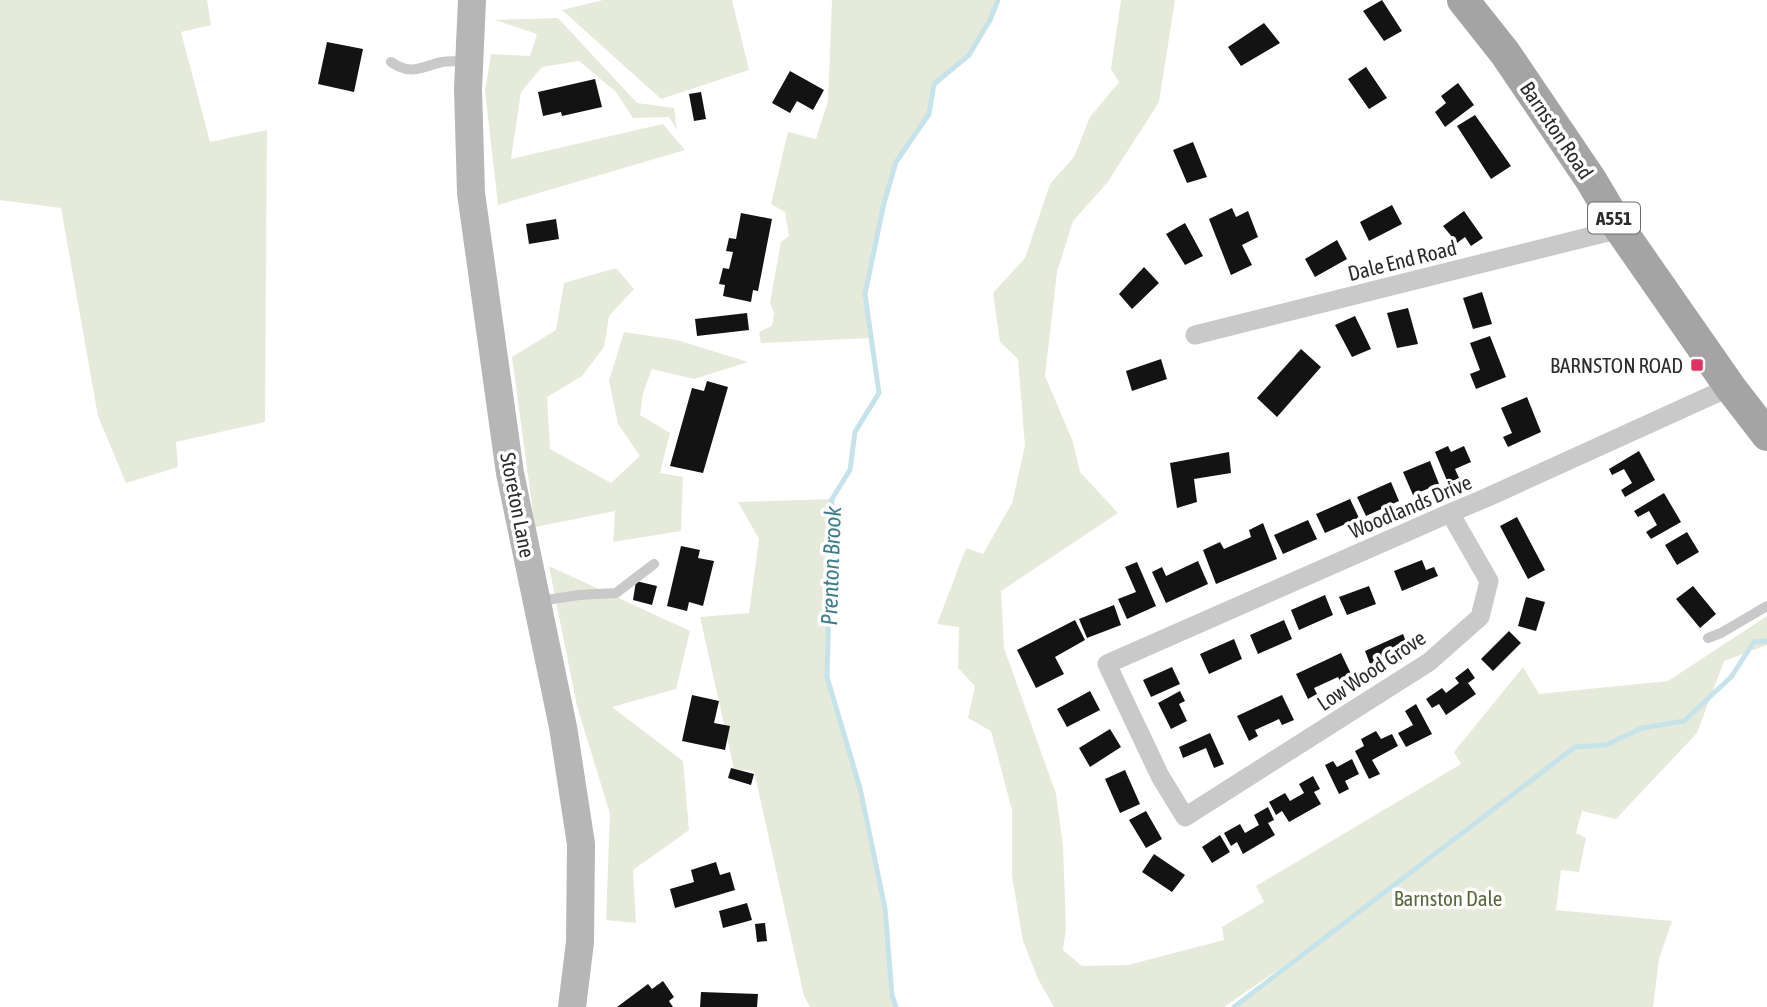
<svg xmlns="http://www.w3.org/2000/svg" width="1767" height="1007" font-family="'Asap Condensed',sans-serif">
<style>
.green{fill:#e6eada}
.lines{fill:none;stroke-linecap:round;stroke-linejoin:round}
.stream{stroke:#c6e3ea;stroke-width:5}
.building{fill:#131313}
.lane{stroke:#c9c9c9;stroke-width:10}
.street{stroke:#c9c9c9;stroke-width:19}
.secondary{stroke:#b6b6b6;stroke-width:28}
.primary{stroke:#a4a4a4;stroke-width:32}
.poi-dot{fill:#e13062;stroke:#fff;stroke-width:2.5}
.labels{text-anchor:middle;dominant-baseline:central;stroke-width:7;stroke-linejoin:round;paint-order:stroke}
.shield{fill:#fff;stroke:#6b6b6b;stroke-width:2}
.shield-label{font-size:19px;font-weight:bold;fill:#2c2c2c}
.street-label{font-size:21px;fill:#2c2c2c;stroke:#fff}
.poi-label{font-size:21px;fill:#2c2c2c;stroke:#fff;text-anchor:end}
.park-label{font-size:21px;fill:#59673b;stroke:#fff}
.water-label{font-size:23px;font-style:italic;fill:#3c7e8c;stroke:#fff}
</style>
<rect width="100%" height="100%" fill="#fff"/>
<path class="green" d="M0,0H207L211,25L181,32L210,142L267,130L265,422L176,442L178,467L126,483L98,416L61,208L0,200Z
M603,0H732L749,70L661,99L562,10Z
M832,0H998L990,20L969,55L934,84L929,114L896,162L884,203L865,294L871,338L761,343L759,332L772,326L774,313L770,303L781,242L789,236L785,212L771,204L788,132L816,139L828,101Z
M1121,0H1175L1159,102L1107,183L1073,221L1057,272L1045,376L1073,442L1080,472L1118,513L1001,591L1004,648L1056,794L1063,846L1066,928L1063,950L1082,966L1128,965L1224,940L1222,927L1264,902L1256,886L1461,764L1454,752L1523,667L1539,694L1668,681L1767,616V645L1724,661L1697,733L1616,819L1582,811L1576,833L1586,838L1579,872L1561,870L1556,910L1672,921L1659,959L1653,1007H1234L1310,948L1224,1007H1054L1038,979L1023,941L1012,876V810L991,731L968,718L975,686L958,668L959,627L937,624L966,548L983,554L1012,503L1025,446L1018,359L1000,342L993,293L1025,258L1050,184L1074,157L1090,117L1119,82L1111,69Z
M558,18L637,103L674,108L677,130L669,117L633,118L616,92L579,61L542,67L521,92L511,159L663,124L685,150L498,205L485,91L491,54L530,56L537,34L495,20Z
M616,268L634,289L609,316L604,347L582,376L547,397L550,449L611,483L640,456L618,424L609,381L624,332L677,340L748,362L694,379L652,369L643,393L640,415L670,433L660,473L683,477L681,531L613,542L615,511L535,527L512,357L556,330L564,283Z
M832,499L827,676L860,788L885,908L892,995L896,1007H810L804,996L754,771L734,769L700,617L749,613L759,539L738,502Z
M549,566L690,631L676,689L612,707L683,761L689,830L633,870L636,923L606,920L610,814L577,706Z"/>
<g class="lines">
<path class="stream" d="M896,1007L892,995L885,908L860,788L827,677L832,499L850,470L855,432L879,393L865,294L884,203L896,162L929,114L934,84L969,55L990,20L998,0
M1234,1007L1575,747L1606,745L1642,728L1684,721L1731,677L1754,642L1767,641"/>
</g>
<path class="building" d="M1382,0L1402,31L1384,41L1363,11Z
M1264,23L1280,43L1241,66L1228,47Z
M327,42L363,49L354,92L318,84Z
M1366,67L1387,98L1369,109L1348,79Z
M790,71L824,90L813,110L797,101L790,113L772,103Z
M595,79L602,107L562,116L561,112L543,116L538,92Z
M1458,83L1474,105L1445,127L1435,112L1446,103L1441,96Z
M701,92L706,119L694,121L689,94Z
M1475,115L1511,166L1491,179L1457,126Z
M1193,142L1207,177L1187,183L1173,150Z
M1392,205L1402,224L1369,241L1360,222Z
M1232,208L1236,217L1248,211L1258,237L1242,245L1252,265L1231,275L1209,219Z
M1464,211L1483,238L1471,246L1465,237L1457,243L1443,226Z
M741,213L772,219L758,291L753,290L751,302L723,296L725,285L719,284L723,268L729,269L733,252L726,251L729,238L736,239Z
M556,219L559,239L529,244L526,224Z
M1185,223L1203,256L1185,265L1166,234Z
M1337,240L1347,259L1315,277L1305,259Z
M1144,267L1159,283L1132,309L1119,294Z
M1482,292L1492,324L1473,329L1463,298Z
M1408,308L1418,344L1397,348L1387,313Z
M747,313L749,330L697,336L695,319Z
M1355,316L1371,349L1352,357L1335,325Z
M1490,336L1506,377L1476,389L1470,374L1480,370L1470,343Z
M1301,349L1321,367L1277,417L1257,398Z
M1161,359L1167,379L1132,391L1126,371Z
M707,381L728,387L703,473L670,466L692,388L704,391Z
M1527,397L1541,432L1508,447L1503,437L1512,433L1501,408Z
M1448,446L1451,452L1464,446L1471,462L1455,469L1459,478L1448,483L1435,452Z
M1639,451L1655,480L1625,497L1621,490L1632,483L1624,469L1612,475L1609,469Z
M1229,452L1231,473L1194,479L1197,502L1177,508L1170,463Z
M1430,461L1439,484L1413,495L1403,472Z
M1391,482L1399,501L1366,516L1357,497Z
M1664,493L1681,522L1651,539L1646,532L1657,525L1649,511L1638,517L1634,511Z
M1350,499L1359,518L1325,533L1316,514Z
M1517,517L1545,570L1528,579L1500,526Z
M1308,520L1317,539L1283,554L1274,535Z
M1263,523L1277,559L1216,584L1203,550L1220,542L1224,549L1251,537L1249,530Z
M1687,532L1699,552L1677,565L1665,545Z
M681,546L700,550L698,558L714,561L703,606L689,602L687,611L667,606Z
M1422,560L1426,570L1434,567L1438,576L1402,591L1394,571Z
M1198,561L1208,584L1166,603L1152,572L1162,567L1166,576Z
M1137,562L1156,606L1127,619L1118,599L1136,592L1125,567Z
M636,581L657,586L652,605L633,600Z
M1369,586L1376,604L1347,615L1339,597Z
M1693,586L1716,614L1700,628L1676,599Z
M1325,595L1333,615L1299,630L1291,610Z
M1526,597L1545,602L1536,631L1518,626Z
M1114,605L1121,625L1087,638L1079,619Z
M1075,620L1085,640L1055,657L1064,674L1036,688L1017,650Z
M1284,620L1292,639L1258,654L1250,635Z
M1509,631L1521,643L1493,671L1481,659Z
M1403,634L1410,652L1372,669L1365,651Z
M1234,639L1242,659L1209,674L1200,654Z
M1341,653L1353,678L1341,683L1338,677L1314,688L1317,694L1308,699L1296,674Z
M1172,667L1180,684L1151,697L1143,680Z
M1468,668L1475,678L1468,683L1476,694L1446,715L1439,704L1432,708L1426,699L1442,688L1446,693L1459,683L1455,678Z
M1090,691L1100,710L1067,727L1057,709Z
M1180,691L1185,701L1179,704L1187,721L1171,729L1158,703Z
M692,695L719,701L714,723L730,726L725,750L682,741Z
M1282,695L1294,720L1282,725L1279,719L1255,730L1258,736L1249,741L1237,716Z
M1416,704L1432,734L1406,747L1398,733L1413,725L1405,711Z
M1110,729L1121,747L1090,767L1079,748Z
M1376,731L1381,739L1392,734L1398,746L1372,760L1380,774L1369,779L1355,751L1364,746L1361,739Z
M1210,733L1224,764L1214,768L1206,748L1183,758L1179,747Z
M1352,759L1359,774L1345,781L1349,789L1339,794L1325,765L1333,761L1337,767Z
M731,768L754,774L751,785L728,778Z
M1125,770L1140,804L1120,813L1105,779Z
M1313,776L1320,789L1314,792L1321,804L1289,822L1282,811L1276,815L1269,802L1285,793L1290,801L1304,793L1299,784Z
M1268,807L1274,820L1268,823L1275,835L1243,854L1237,842L1231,846L1224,833L1240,824L1245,833L1259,825L1254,815Z
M1146,811L1162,839L1146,848L1129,820Z
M1220,835L1230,852L1212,863L1202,847Z
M1154,854L1185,875L1172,892L1142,872Z
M716,862L720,875L730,872L735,890L675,908L670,889L694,882L691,870Z
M747,903L752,920L723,928L719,911Z
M765,923L767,941L757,942L755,924Z
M663,981L674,997L669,1001L673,1007H617L648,984L652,989Z
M701,992L758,994L757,1007H700Z"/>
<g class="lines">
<path class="lane" d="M391,62C412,76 420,67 442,62C450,61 458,61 466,61
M540,601L579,595L616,593L654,564
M1708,638L1721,633L1767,606"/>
<path class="street" d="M1195,335L1620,229
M1450,513L1489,581L1480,617L1429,662L1185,817L1160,776L1107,664L1450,513L1488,497L1730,387"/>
<path class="secondary" d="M472,0L468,89L471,193L510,473L563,727L581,844L580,942L572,1007"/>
<path class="primary" d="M1463,0L1505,53L1591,180L1620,229L1730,387L1767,435"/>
</g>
<rect class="poi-dot" x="1690" y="358" width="14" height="14" rx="3.5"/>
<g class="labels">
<rect class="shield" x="1588" y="202.5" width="52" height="31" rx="5"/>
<g class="shield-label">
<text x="1614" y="218">A551</text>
</g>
<g class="street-label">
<text transform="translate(1557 130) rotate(56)">Barnston Road</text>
<text transform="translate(1402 260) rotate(-14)">Dale End Road</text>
<text transform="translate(518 505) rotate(79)">Storeton Lane</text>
<text transform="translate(1410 506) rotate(-23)">Woodlands Drive</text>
<text transform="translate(1371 670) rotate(-34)">Low Wood Grove</text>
</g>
<g class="poi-label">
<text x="1683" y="365">BARNSTON ROAD</text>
</g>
<g class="park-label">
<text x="1448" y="898">Barnston Dale</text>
</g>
<g class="water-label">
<text transform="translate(831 566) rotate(-88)">Prenton Brook</text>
</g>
</g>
</svg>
